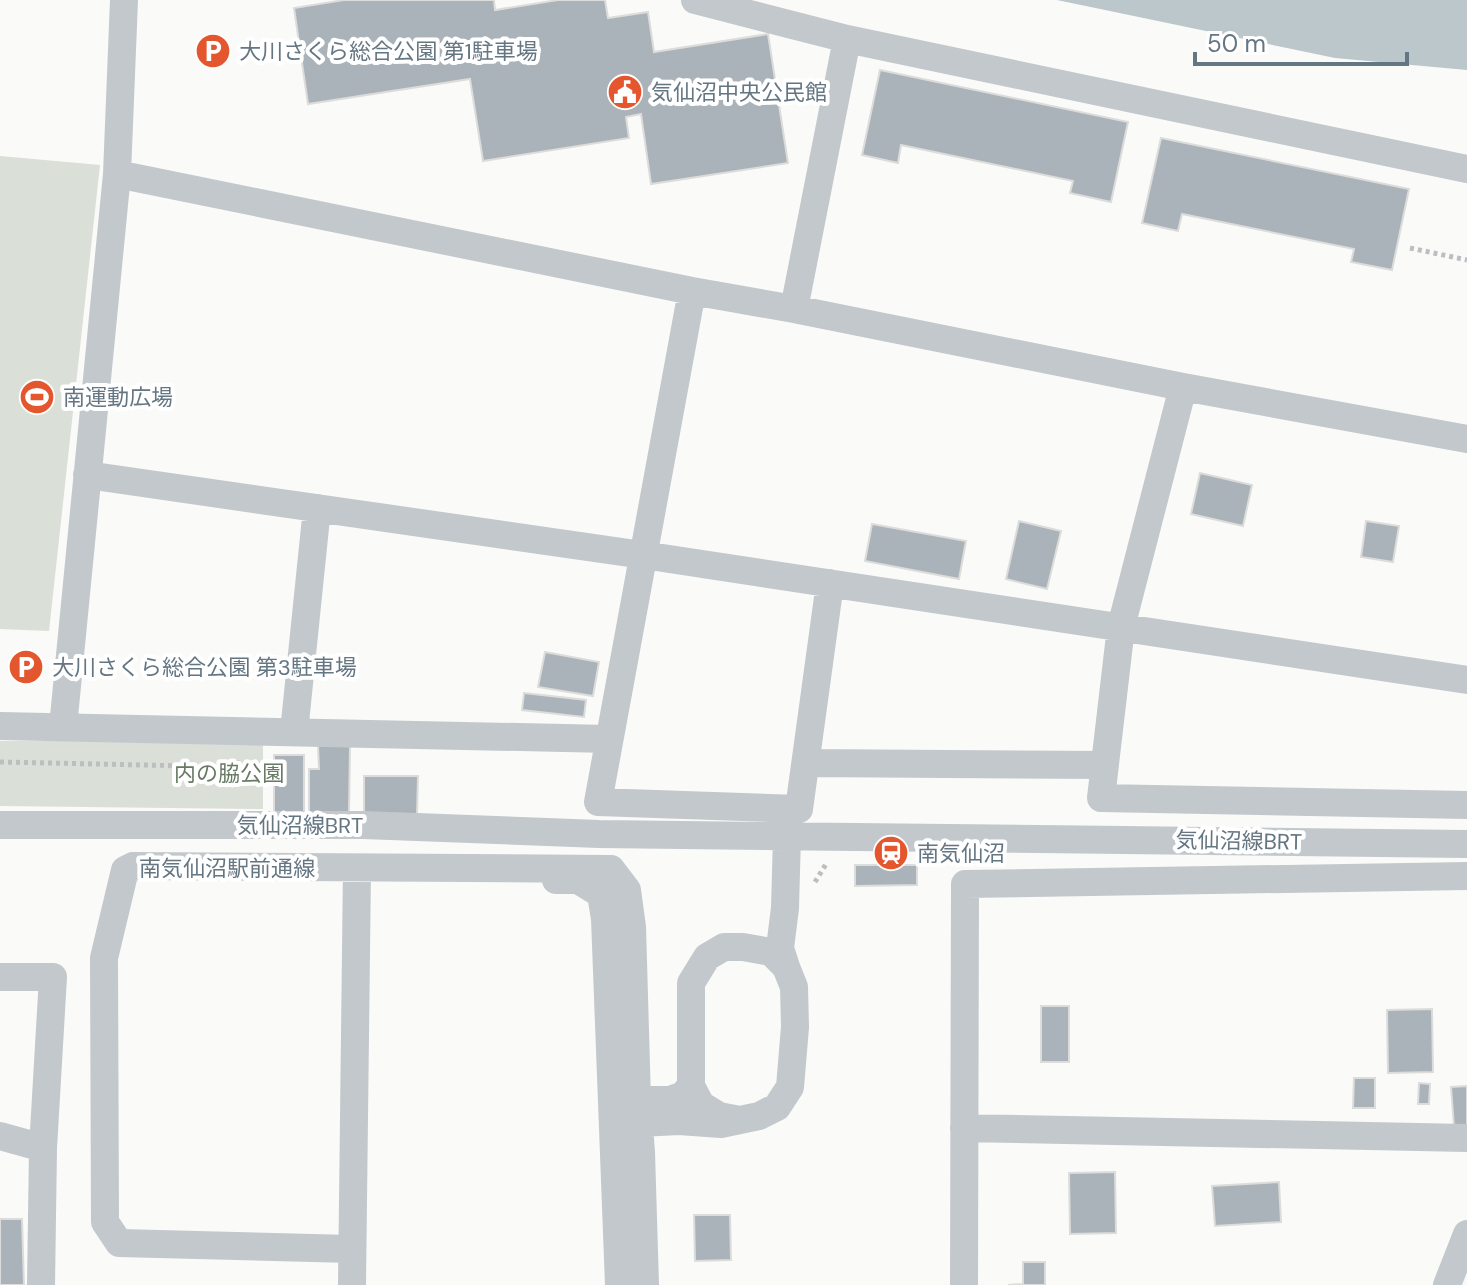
<svg xmlns="http://www.w3.org/2000/svg" width="1467" height="1285" font-family="'DM Sans','Noto Sans JP',sans-serif">
<style>
.green{fill:#dadfd7}
.water{fill:#bbc7cb}
.building{fill:#aab3b9;stroke:#dcdcda;stroke-width:2}
.lines{fill:none;stroke-linecap:round;stroke-linejoin:round}
.path{stroke:#bbbfc2;stroke-width:5;stroke-dasharray:4 4;stroke-linecap:butt}
.minor{stroke:#c3c8cc;stroke-width:28}
.labels{text-anchor:middle;dominant-baseline:central;stroke-width:8;stroke-linejoin:round;paint-order:stroke}
.poi-label{font-size:22px;fill:#657683;stroke:#fff;text-anchor:start}
.park-label{font-size:22px;fill:#687a64;stroke:#fff}
.street-label{font-size:22px;fill:#657683;stroke:#fff}
</style>
<rect width="100%" height="100%" fill="#fafaf8"/>
<path class="green" d="M0,156L100,165L49,631L0,629Z
M263,739V809L0,806V741Z"/>
<path class="water" d="M1057,0H1467V70L1335,58Z"/>
<path class="building" d="M344,0H494L495,10L558,0H605L608,18L648,12L654,52L768,34L788,163L651,184L641,114L626,117L629,138L483,161L470,79L308,104L294,8Z
M880,70L1128,122L1111,202L1070,193L1073,181L901,145L898,163L862,155Z
M1161,138L1409,189L1392,270L1351,262L1354,249L1182,214L1178,231L1142,223Z
M1200,473L1252,485L1243,526L1191,514Z
M1019,521L1061,531L1047,589L1006,579Z
M1366,521L1399,526L1393,562L1361,557Z
M872,524L966,541L959,579L865,561Z
M545,652L599,662L593,696L538,687Z
M524,693L586,700L584,717L522,710Z
M318,745H350L349,812H309V769H319Z
M274,755H304V812H274Z
M364,776H418L417,814H364Z
M855,865H917V885L855,886Z
M1041,1006H1069V1062H1041Z
M1432,1009L1433,1072L1388,1073L1387,1010Z
M1354,1078H1375V1108H1353Z
M1419,1083L1430,1084L1429,1104H1418Z
M1467,1086V1126L1454,1127L1451,1087Z
M1115,1172L1116,1233L1070,1234L1069,1173Z
M1279,1182L1281,1222L1215,1226L1212,1186Z
M694,1215H730L731,1260L695,1261Z
M0,1219H22L24,1285H0Z
M1023,1262H1045V1285H1008L1023,1284Z"/>
<g class="lines">
<path class="path" d="M1410,248L1467,260
M0,762L237,767V756
M815,882L826,864"/>
<path class="minor" d="M695,0L847,39
M117,174L692,291L794,309L1183,387L1467,439
M692,291L598,802L799,809L830,583
M794,309L847,39L1467,169
M1183,387L1121,627L1101,798L1467,805
M87,475L643,555L1467,680
M0,726L609,739
M63,727L117,174L124,0
M294,732L317,508
M806,763L1105,765
M0,825H363L599,834L1467,844
M556,880H578L601,894L605,919L619,1285
M786,967L780,948L785,908L787,836
M0,977H53L43,1148L41,1285
M623,1109L637,1100H670L683,1095L691,1086
M621,1118L639,1123L679,1121L721,1124L759,1116L777,1107L790,1087L795,1027L794,987L786,967L771,952L743,947H724L707,957L691,983V1086L701,1105L719,1116L740,1120
M964,1128L1467,1138
M0,1136L43,1148
M352,1249L119,1243L105,1222L104,958L125,870L133,866L611,869L627,890L632,927L637,1100L641,1152L645,1285
M352,1285L357,868
M964,1285L965,884L1467,876
M1447,1285L1467,1234"/>
</g>
<defs>
<symbol id="parking-disc" viewBox="-11 -11 22 22"><circle r="9.5" fill="#e4572e" stroke="#fff"/><path d="M-3.5-5.5H1a3.5 3.5 0 0 1 0 7H-1V5.5H-3.5ZM-1-3.4V-.6H.8a1.4 1.4 0 0 0 0-2.8Z" fill="#fff"/></symbol>
<symbol id="civic-disc" viewBox="-11 -11 22 22"><circle r="9.5" fill="#e4572e" stroke="#fff"/><path d="M-.6-6.5H3V-4.5H.6V-3L4-1V1h2V6H-6V1h2V-1L-.6-3ZM-1.2 2.5V6h2.4V2.5Z" fill="#fff"/></symbol>
<symbol id="stadium-disc" viewBox="-11 -11 22 22"><circle r="9.5" fill="#e4572e" stroke="#fff"/><path d="M0-5a6.5 5 0 1 0 0 10a6.5 5 0 1 0 0-10ZM-3.5-1.8h7v3.6h-7Z" fill="#fff"/></symbol>
<symbol id="station-disc" viewBox="-11 -11 22 22"><circle r="9.5" fill="#e4572e" stroke="#fff"/><path d="M-3-6H3Q5-6 5-4V2Q5 4 3 4L4.5 6H3L1.5 4h-3L-3 6H-4.5L-3 4Q-5 4-5 2V-4Q-5-6-3-6ZM-3.5-4v3h7v-3ZM-3.5 1v1.5H-2V1ZM2 1v1.5H3.5V1Z" fill="#fff"/></symbol>
</defs>
<g fill-rule="evenodd">
<use href="#parking-disc" x="193" y="31" width="40" height="40"/>
<use href="#civic-disc" x="605" y="72" width="40" height="40"/>
<use href="#stadium-disc" x="17" y="377" width="40" height="40"/>
<use href="#parking-disc" x="6" y="647" width="40" height="40"/>
<use href="#station-disc" x="871" y="833" width="40" height="40"/>
</g>
<g class="labels">
<g class="poi-label">
<text x="239" y="51">大川さくら総合公園 第1駐車場</text>
<text x="651" y="92">気仙沼中央公民館</text>
<text x="63" y="397">南運動広場</text>
<text x="52" y="667">大川さくら総合公園 第3駐車場</text>
<text x="917" y="853">南気仙沼</text>
</g>
<g class="park-label">
<text x="229" y="773">内の脇公園</text>
</g>
<g class="street-label">
<text x="300" y="825">気仙沼線BRT</text>
<text transform="translate(1239 841) rotate(1)">気仙沼線BRT</text>
<text x="227" y="868">南気仙沼駅前通線</text>
</g>
</g>
<path d="M1195 52v12h212v-12" fill="none" stroke="#657683" stroke-width="4"/>
<text x="1207" y="52" font-size="24" fill="#657683" stroke="#ffffff" stroke-width="6" paint-order="stroke">50 m</text>
</svg>
